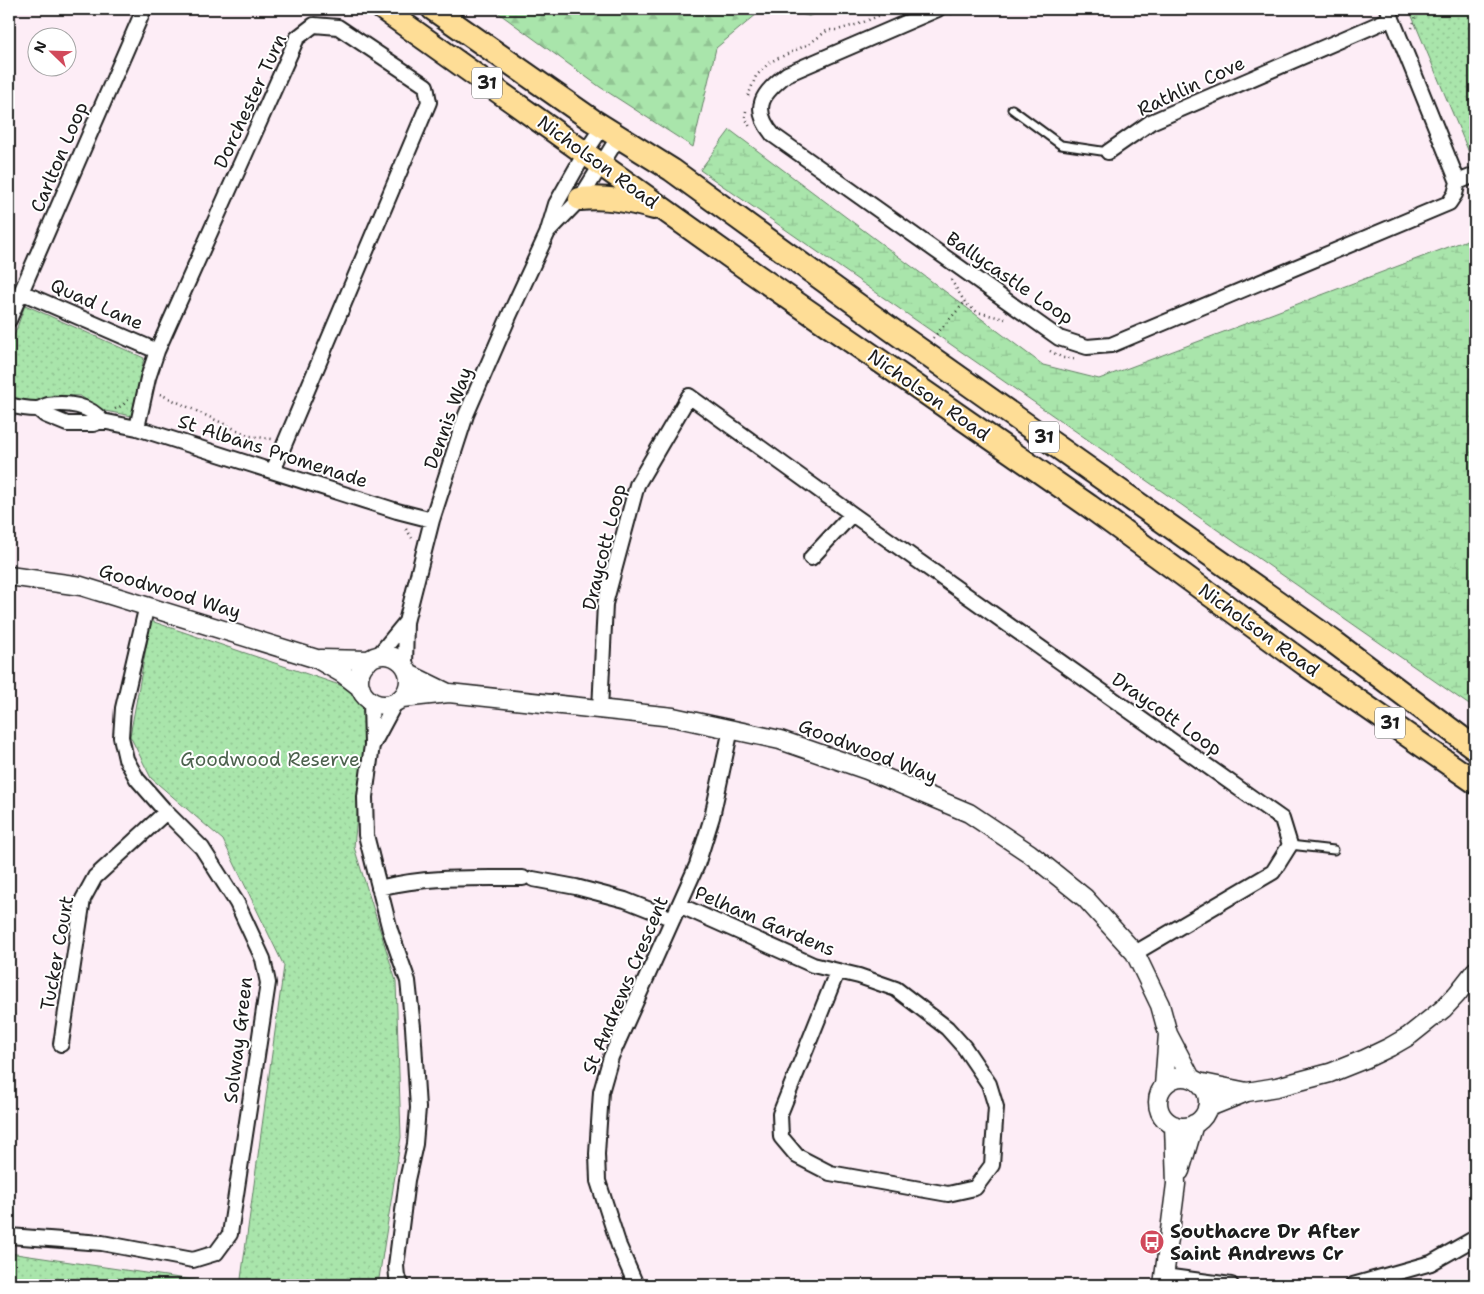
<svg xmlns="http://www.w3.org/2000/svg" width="1484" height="1294" font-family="'Shantell Sans',sans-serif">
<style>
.forest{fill:url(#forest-firs);stroke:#628064}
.wetland{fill:url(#wetland-marsh);stroke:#628064}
.park{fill:url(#park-dots);stroke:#628064}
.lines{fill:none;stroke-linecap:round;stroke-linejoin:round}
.service-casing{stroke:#1c1c1c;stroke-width:11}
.minor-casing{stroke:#1c1c1c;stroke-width:18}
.tertiary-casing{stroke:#1c1c1c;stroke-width:21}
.primary-casing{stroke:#1c1c1c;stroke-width:26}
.path{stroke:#1c1c1c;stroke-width:2.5;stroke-dasharray:1 4;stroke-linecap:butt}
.service{stroke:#fff;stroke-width:7}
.minor{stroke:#fff;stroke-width:14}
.tertiary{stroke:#fff;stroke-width:18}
.primary{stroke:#fedd96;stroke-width:22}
.labels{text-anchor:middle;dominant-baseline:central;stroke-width:4;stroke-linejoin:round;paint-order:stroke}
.shield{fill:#fff;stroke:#606060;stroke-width:1}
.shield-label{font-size:18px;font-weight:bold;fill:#1c1c1c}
.street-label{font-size:19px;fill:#1c1c1c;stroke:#fff}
.park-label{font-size:19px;fill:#4d624e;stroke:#fff}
.poi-label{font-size:19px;font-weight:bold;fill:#1c1c1c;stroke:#fff;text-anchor:start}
</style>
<defs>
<pattern id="forest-firs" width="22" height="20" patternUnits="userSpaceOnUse" patternTransform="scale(1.25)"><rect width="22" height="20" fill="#a9e5ab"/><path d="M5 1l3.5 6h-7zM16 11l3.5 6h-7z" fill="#91c493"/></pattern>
<pattern id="wetland-marsh" width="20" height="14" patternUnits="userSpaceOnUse" patternTransform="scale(1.25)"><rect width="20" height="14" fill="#a9e5ab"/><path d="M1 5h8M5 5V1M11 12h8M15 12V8" fill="none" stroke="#91c493"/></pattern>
<pattern id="park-dots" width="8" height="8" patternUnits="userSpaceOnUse" patternTransform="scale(1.25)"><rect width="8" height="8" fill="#a9e5ab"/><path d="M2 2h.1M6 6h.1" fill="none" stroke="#91c493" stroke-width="1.8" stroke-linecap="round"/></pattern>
</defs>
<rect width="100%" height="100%" fill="#fdedf6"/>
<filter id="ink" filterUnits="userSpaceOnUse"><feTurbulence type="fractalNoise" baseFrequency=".02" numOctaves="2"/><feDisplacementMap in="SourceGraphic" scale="10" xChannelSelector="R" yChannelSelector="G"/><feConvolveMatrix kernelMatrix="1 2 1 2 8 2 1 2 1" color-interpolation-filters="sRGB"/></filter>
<g filter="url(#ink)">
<path class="forest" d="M493,9H763L716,48L693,147L600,87Z
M777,9H826L809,16Z"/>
<path class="wetland" d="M730,130L1043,365L1099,379L1475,237V709L700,170Z"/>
<path class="park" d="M1409,9H1475V161L1473,162Z
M25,305L144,358L132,416L105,411L80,396L53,395L41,402L9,398V350Z
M151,621L369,695L354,847L396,981L401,1137L378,1285H290L241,1279L284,966L223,840L151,778L130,736Z
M9,1253L227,1285H9Z"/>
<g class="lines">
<defs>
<path id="service" d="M1012,109L1061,145L1108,152
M1290,845L1334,850"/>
<path id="minor" d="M938,9L787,74C763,93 750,107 773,135L1059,338L1087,347L1111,345L1449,203L1455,194L1458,182
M1388,9L1458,182
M1108,152L1151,122L1392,18
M1458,182L1475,175
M549,231L580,199L619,136
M21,292L157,351
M9,320L144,9
M9,405C17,407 28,409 36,409C40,409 44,406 48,405C67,402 90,405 102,421
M38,409L45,415L67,424H93L102,421L137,428L397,511L432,520
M137,428L148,378L157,351L297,38L314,25L338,27L426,86L429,102L273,471
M811,558L852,514
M378,656L406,622
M405,666L406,622L432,520L466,415L510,314L547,234L556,204L585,153L603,126
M371,701L372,745L365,797L366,835L390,930L408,981L413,1027L418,1108L415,1144L407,1180L396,1266L397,1277L402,1285
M600,710L605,604L637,485L689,396L852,514L1282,819L1290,845L1273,872L1135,953
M373,744L395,703
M533,879L576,887L625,900L673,919
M379,888C426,876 475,878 523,878
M679,905L813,965L859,976L896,989L947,1028L964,1047L989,1084L996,1107L992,1165L975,1188L948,1194L830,1173L797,1156L781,1137L780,1114L837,972
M61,1044L83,899L95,877L166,812
M9,1236L102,1243L193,1260L216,1253L230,1234L268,983L263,959L237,903L202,848L166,812L137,779L126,759L121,737L123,708L147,605
M1164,1276L1231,1285
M636,1285L619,1246L598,1181L597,1154L601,1092L611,1057L697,865L712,817L731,729
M1353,1285L1431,1263L1475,1238"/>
<path id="tertiary" d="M9,576L81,586L317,659L343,674L361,688
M359 680a25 25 0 1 1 50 0a25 25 0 1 1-50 0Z
M320,659L370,660
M409,674L448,693
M402,698L449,693L673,717L780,740L867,770L969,813L1029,853L1085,898L1135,953L1160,1005L1168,1034L1191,1078
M1158 1102a25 25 0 1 1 50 0a25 25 0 1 1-50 0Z
M1198,1082L1247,1092
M1164,1086L1168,1034
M1207,1108L1247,1092L1277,1087L1330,1073L1365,1059L1390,1047L1409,1036L1443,1009L1457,994L1475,971
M1180,1171L1194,1124
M1163,1285L1176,1184L1174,1125"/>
<path id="primary" d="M383,9L753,273L1089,506L1305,664L1475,782
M433,9L592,120L672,170L892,330L1334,642L1475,748
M580,199C606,196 629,201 654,208"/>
</defs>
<use href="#service" class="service-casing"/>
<use href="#minor" class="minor-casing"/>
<use href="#tertiary" class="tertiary-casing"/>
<use href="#primary" class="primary-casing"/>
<path class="path" d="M951,14L964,9
M1412,28L1418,9
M748,96L756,76L770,62L809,44L828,30H837L859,24L895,9
M746,111L745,117L750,127
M951,280L966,304L977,312L1005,319
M933,338L964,303
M1050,351L1063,358L1074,359
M160,394L250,436L272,439
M115,409L123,405L129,399
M296,455L302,465
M406,529L412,538"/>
<use href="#service" class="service"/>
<use href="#minor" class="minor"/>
<use href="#tertiary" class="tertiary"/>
<use href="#primary" class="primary"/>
</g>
</g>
<defs>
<symbol id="bus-disc" viewBox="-11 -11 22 22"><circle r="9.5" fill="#d1495b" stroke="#fff"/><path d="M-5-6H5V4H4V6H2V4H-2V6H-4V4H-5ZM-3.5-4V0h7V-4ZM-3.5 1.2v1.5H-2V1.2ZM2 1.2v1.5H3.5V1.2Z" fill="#fff"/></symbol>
</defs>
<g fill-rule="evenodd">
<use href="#bus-disc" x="1138" y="1228" width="28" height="28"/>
</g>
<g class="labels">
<g class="shield">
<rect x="472" y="67.5" width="30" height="31" rx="4"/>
<rect x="1029" y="421.5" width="30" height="31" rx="4"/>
<rect x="1375" y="707.5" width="30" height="31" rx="4"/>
</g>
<g class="shield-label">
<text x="487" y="83">31</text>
<text x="1044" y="437">31</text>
<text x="1390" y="723">31</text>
</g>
<g class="street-label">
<text transform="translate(1191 86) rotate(-25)">Rathlin Cove</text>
<text transform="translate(250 101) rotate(-65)">Dorchester Turn</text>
<text transform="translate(59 157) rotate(-67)">Carlton Loop</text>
<text transform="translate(598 162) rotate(36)">Nicholson Road</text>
<text transform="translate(1010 278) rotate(34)">Ballycastle Loop</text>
<text transform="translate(97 304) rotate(24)">Quad Lane</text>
<text transform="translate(929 395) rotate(35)">Nicholson Road</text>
<text transform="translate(448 418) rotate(-70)">Dennis Way</text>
<text transform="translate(273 451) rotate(18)">St Albans Promenade</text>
<text transform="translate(604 547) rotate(-76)">Draycott Loop</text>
<text transform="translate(170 591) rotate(17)">Goodwood Way</text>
<text transform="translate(1259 630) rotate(36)">Nicholson Road</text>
<text transform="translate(1167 714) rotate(35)">Draycott Loop</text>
<text transform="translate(868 751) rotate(21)">Goodwood Way</text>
<text transform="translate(765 921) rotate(23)">Pelham Gardens</text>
<text transform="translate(57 953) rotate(-80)">Tucker Court</text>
<text transform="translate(625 985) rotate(-67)">St Andrews Crescent</text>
<text transform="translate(238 1040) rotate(-83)">Solway Green</text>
</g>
<g class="park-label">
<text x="270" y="759">Goodwood Reserve</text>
</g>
<g class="poi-label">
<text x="1170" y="1231">Southacre Dr After<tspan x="1170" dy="22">Saint Andrews Cr</tspan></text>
</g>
</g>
<rect width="1484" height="1294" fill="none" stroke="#fff" stroke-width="30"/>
<rect x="15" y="15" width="1454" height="1264" fill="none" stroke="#1c1c1c" stroke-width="2" filter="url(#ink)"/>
<g transform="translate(52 52) rotate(293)"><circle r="24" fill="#ffffff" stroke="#a4a4a4"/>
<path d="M0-4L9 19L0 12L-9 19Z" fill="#d1495b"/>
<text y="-8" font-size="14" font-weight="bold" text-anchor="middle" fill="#1c1c1c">N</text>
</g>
</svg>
